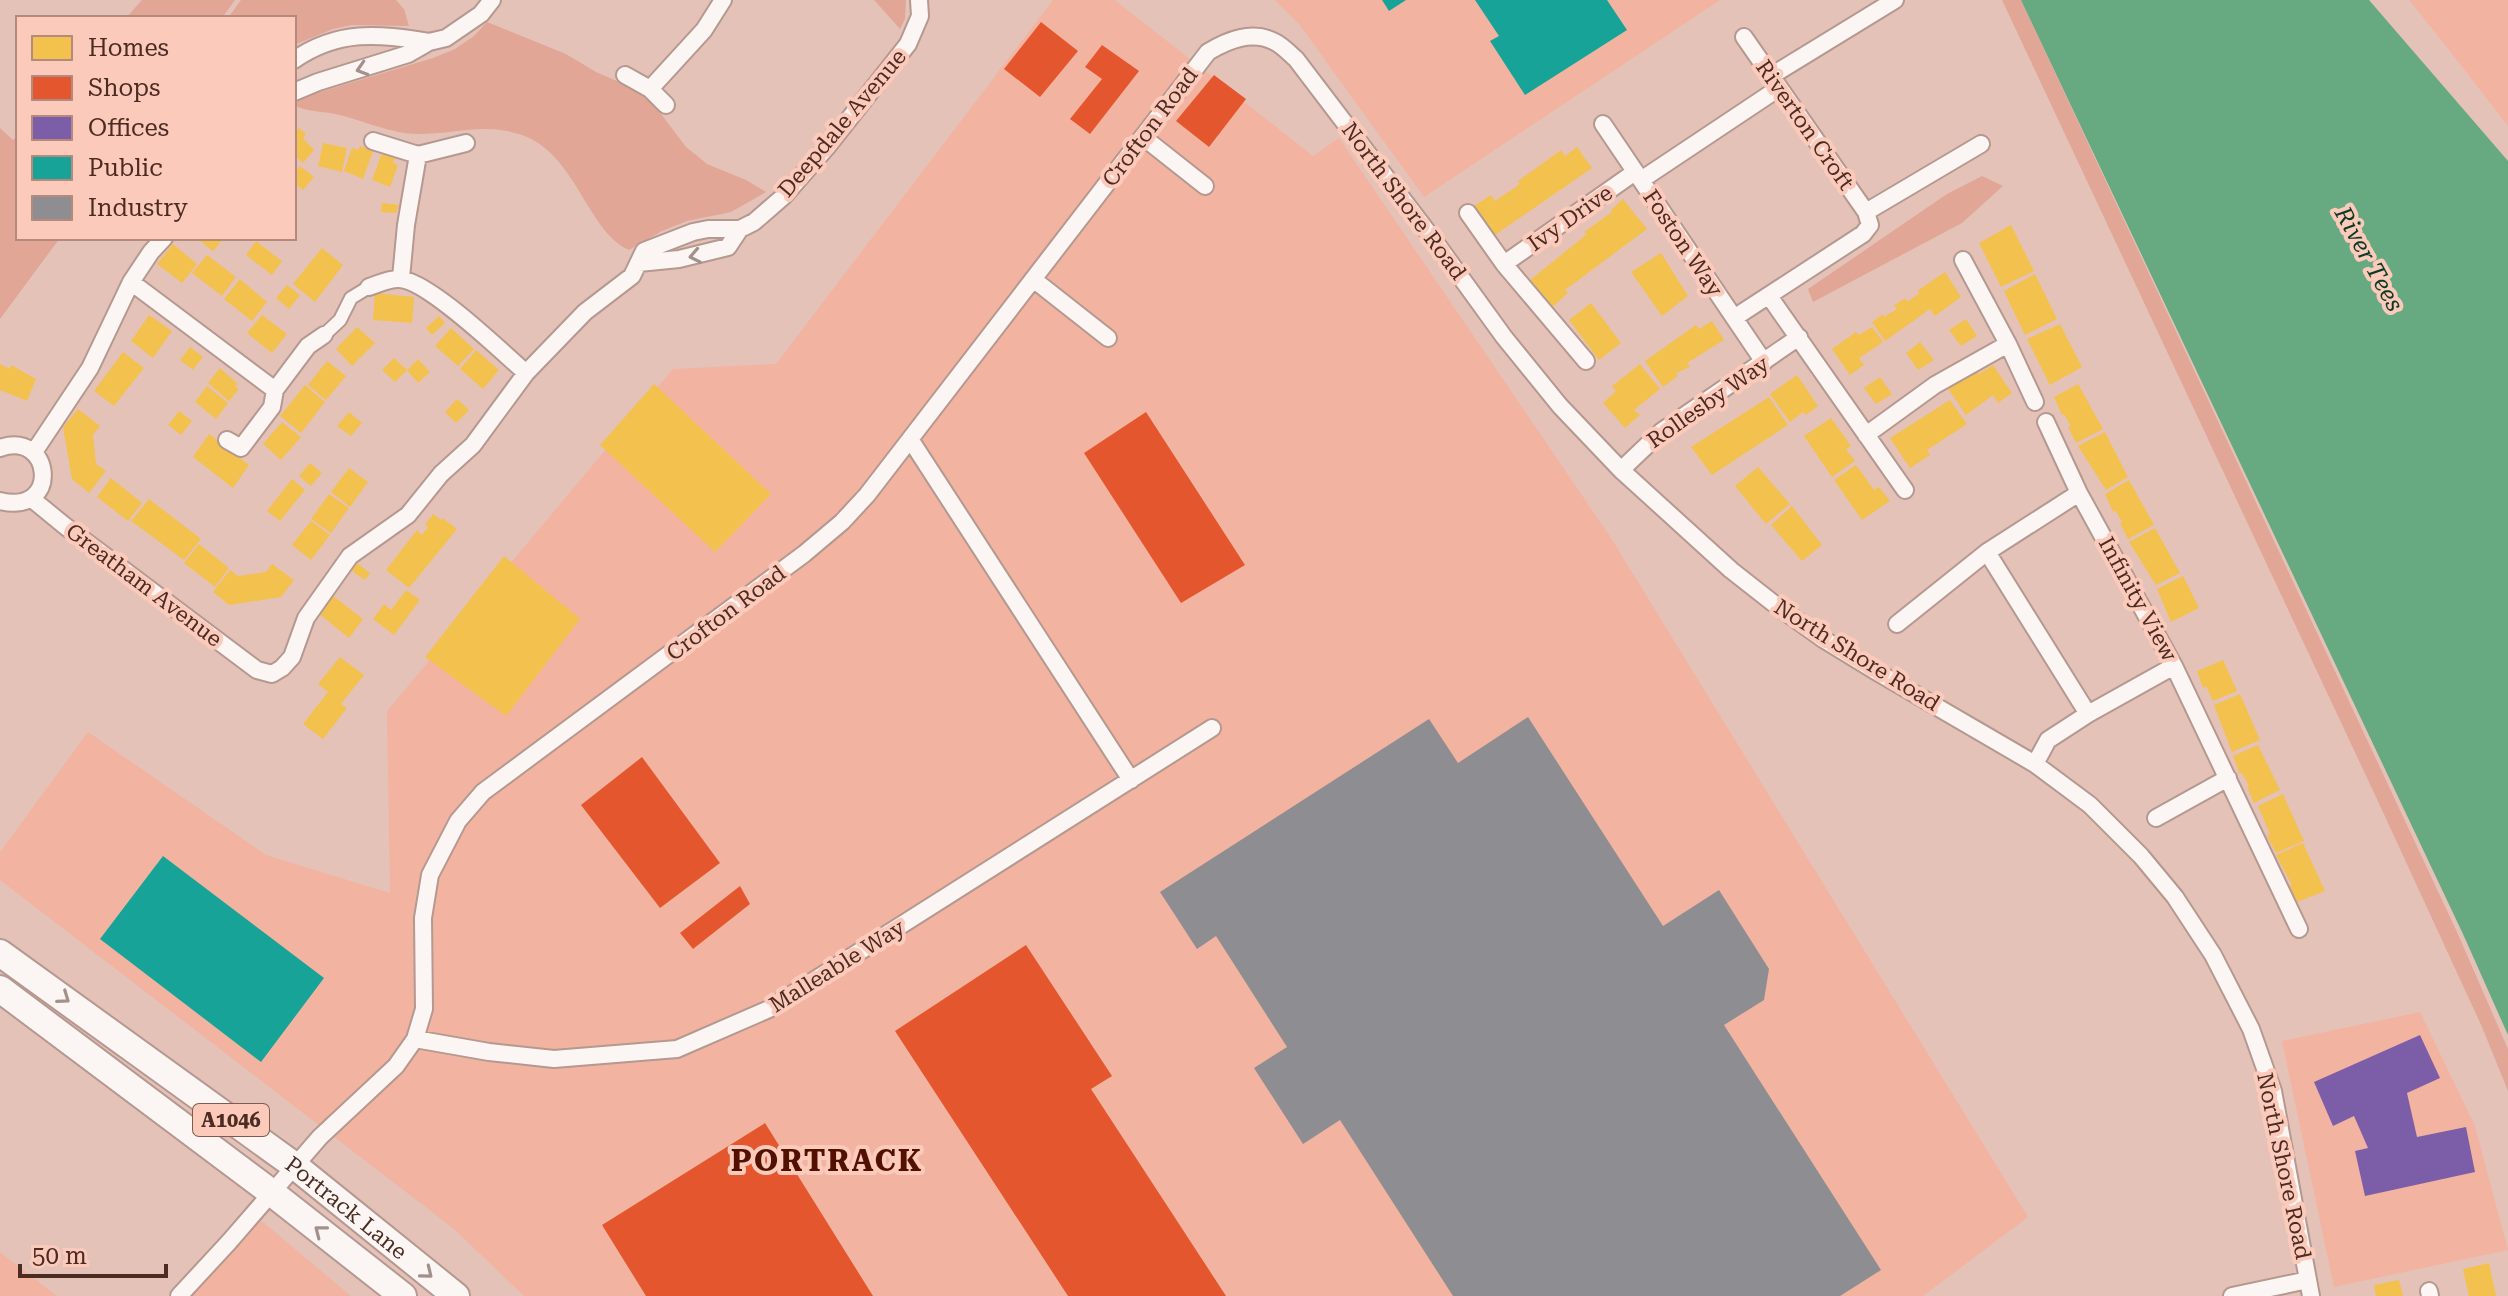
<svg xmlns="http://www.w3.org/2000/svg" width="2508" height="1296" font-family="'Roboto Serif',serif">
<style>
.built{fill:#f2b3a0}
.green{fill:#e1a695}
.water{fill:#67a980}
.homes{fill:#f2c14e}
.shops{fill:#e4572e}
.offices{fill:#7b5ea7}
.public{fill:#17a398}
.industry{fill:#8d8d92}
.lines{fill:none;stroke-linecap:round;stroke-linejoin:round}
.pedestrian-casing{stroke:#b5988f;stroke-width:16}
.minor-casing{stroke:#b5988f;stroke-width:20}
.primary-casing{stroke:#b5988f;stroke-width:30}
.pedestrian{stroke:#fbf6f4;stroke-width:12}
.minor{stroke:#fbf6f4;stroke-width:16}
.primary{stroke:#fbf6f4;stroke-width:26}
.oneway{stroke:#a3908b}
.labels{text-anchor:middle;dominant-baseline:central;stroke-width:8;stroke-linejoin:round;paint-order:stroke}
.shield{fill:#fbcabb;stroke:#805b50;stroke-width:2}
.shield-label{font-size:20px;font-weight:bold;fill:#4b2b22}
.street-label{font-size:22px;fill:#4b2b22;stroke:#fbcabb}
.water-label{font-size:24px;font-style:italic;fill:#0c3923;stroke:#fbcabb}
.district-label{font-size:30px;font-weight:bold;letter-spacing:2px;fill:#521100;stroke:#fbcabb}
</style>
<rect width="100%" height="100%" fill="#e5c2b8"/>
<path class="built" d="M1053,0H1115L1313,156L1339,138L1611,538L2028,1217L1923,1296H524L454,1229L0,880V852L88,732L266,855L390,893L387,711L673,369L776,364Z
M1275,0H1720L1424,197L1299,24Z
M2409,0H2508V126L2446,46Z
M2420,1012L2475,1126L2508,1250L2334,1287L2282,1041Z
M258,1218L351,1296H189Z
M0,1252L57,1296H0Z"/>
<path class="green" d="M142,0H235L222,18H126Z
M241,0H396L404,9L409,26L352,25L333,29L294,45V18H228Z
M874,0H906L905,19L900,29Z
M2002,0H2021L2457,932L2508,1049V1091L2482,1027L2376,797Z
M487,22L566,54L596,72L633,88L652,102L686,147L696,155L707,164L746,180L766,192L731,212L687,221L662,231L629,250C586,230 577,155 522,135C485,122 456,134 419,134C390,134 363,120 335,114C321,111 307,112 294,105V102L307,96L433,58L455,49L474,36Z
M0,128L13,140L18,135V238H60L0,319Z
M1982,176L2003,186L1962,223L1813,302L1808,289L1947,194Z"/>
<path class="water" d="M2021,0H2369L2508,161V1035L2463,934Z"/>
<path class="homes" d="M299,128L306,134L303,138L314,150L303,163L298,158L294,160V134Z
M323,143L347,148L342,172L318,166Z
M360,146L373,151L363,179L344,171L352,148L358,150Z
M1577,147L1592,168L1492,237L1472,207L1491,195L1495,201L1520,184L1518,181L1561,150L1565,156Z
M382,153L395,158L393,163L398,165L390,187L372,180Z
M300,166L314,177L303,190L294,183V174Z
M1623,199L1647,229L1565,290L1568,293L1551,308L1529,281L1587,234L1584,232L1612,212L1611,210Z
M382,203L399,205L396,213L381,212Z
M2011,225L2034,271L2001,287L1979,243Z
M202,238H224L213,251L200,241Z
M256,241L282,261L272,275L246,255Z
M173,244L197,264L182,283L157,264Z
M322,248L343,265L315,302L293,284Z
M1661,253L1688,296L1662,316L1631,272Z
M207,255L236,277L222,296L192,273Z
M1945,272L1961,297L1935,316L1930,309L1885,341L1872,322L1883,314L1884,317L1897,309L1894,305L1906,298L1907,302L1920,293L1917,291Z
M2035,274L2057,319L2025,335L2004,291Z
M240,279L267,302L252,321L224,299Z
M287,285L300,295L289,309L276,298Z
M375,293L414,297L412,323L373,320Z
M1591,303L1621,343L1599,360L1569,320Z
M149,315L172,331L153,358L131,341Z
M262,315L287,334L272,353L247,333Z
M439,316L445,323L432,335L426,328Z
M1966,319L1977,336L1961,346L1949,330Z
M1712,321L1724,340L1687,363L1690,367L1676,373L1678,376L1663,387L1645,361L1696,325L1699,329Z
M2060,324L2082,367L2050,385L2027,339Z
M357,327L375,343L352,366L336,349Z
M1872,327L1883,342L1859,358L1864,365L1850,375L1832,349L1856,332L1859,335Z
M451,328L474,349L458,366L435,346Z
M1920,342L1934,360L1918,370L1906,353Z
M190,347L203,357L193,370L180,360Z
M476,350L499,370L483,389L460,369Z
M123,352L144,368L114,406L94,391Z
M394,358L407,370L395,382L382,370Z
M418,359L430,372L418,383L407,370Z
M327,361L346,376L326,400L308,385Z
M0,364L10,369L11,365L36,379L27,401L0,390Z
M1640,364L1660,389L1634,410L1640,415L1625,428L1603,403L1616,391L1612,386Z
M1993,365L2012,393L1998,403L1993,395L1966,415L1947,387L1976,368L1979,374Z
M220,368L238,384L235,387L239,389L229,401L208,383Z
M1797,375L1818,406L1806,415L1803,412L1790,422L1770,394Z
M1880,377L1892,394L1876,404L1864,388Z
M654,384L771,494L715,552L600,445Z
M2078,384L2103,429L2076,443L2068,427L2071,426L2064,414L2062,415L2054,397Z
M305,385L325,402L301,433L280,416Z
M207,386L228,403L216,419L195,402Z
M1769,397L1788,425L1712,475L1691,447Z
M457,399L469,410L456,423L445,412Z
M1950,400L1967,424L1927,450L1930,455L1910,468L1890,438Z
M78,409L100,426L93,435L96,464L106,471L89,493L72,479L63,427Z
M179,411L192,421L181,435L168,425Z
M349,412L362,423L351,436L337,426Z
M1831,418L1851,446L1846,449L1855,461L1832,477L1804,436Z
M282,422L301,437L281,460L263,444Z
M2105,432L2128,477L2106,490L2078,446Z
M209,434L249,465L233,488L193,457Z
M310,463L322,473L311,486L299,476Z
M1856,465L1874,490L1879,487L1890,501L1862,520L1834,480Z
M1758,467L1790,504L1766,524L1735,486Z
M349,468L368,482L350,507L331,492Z
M111,478L142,503L128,521L97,497Z
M292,479L305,490L280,521L267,511Z
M2129,480L2154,525L2128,539L2120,523L2122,522L2115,510L2113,512L2105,494Z
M329,494L349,508L331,533L311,519Z
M149,499L201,539L184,560L131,521Z
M1792,506L1822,545L1802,561L1771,525Z
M433,514L441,520L443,518L457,529L409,588L386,570L417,530L422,535L428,527L425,525Z
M311,521L330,535L311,560L292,545Z
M2155,528L2180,573L2156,585L2129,542Z
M199,544L229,568L215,587L184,563Z
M504,556L580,619L506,716L425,657Z
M357,563L370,573L365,580L352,571Z
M272,564L294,580L281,597L229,605L213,592L230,570L238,576L266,572Z
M2183,576L2199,608L2171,622L2157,589Z
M406,590L420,600L394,635L373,619L384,604L391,610Z
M332,595L363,619L349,638L318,613Z
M340,657L364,675L341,704L347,708L323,739L303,724L328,692L318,684Z
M2223,660L2237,691L2213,701L2206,686L2203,688L2197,671Z
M2240,694L2260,740L2232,752L2214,705Z
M2258,745L2280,790L2254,803L2247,787L2249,786L2242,773L2240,774L2233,756Z
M2283,794L2304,841L2276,853L2267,836L2270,834L2258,806Z
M2303,843L2325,891L2297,902L2289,886L2292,885L2276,855Z
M2489,1263L2496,1296H2469L2463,1269Z
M2399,1280L2403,1296H2376L2374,1285Z"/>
<path class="shops" d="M1041,22L1078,51L1040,97L1004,69Z
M1102,45L1139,71L1090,134L1070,119L1102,79L1085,67Z
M1214,75L1246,99L1209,147L1176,121Z
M1146,412L1245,565L1181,603L1084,453Z
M642,757L720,863L660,908L581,805Z
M740,886L750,904L693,949L680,933Z
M1026,945L1112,1076L1091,1089L1226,1296H1068L895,1031Z
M765,1123L873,1296H646L602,1225Z"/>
<path class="offices" d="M2420,1035L2440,1078L2407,1093L2417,1137L2466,1127L2475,1172L2365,1196L2355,1151L2368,1148L2354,1116L2333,1126L2314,1082Z"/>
<path class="public" d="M1382,0H1406L1389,11Z
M1475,0H1607L1627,30L1525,95L1490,41L1499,36Z
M163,856L324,978L261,1062L100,939Z"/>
<path class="industry" d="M1528,717L1663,926L1719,890L1769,969L1764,1000L1724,1025L1881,1270L1840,1296H1453L1340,1120L1303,1144L1254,1068L1287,1047L1216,936L1197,949L1160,892L1429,719L1458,763Z"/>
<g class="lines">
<defs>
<path id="pedestrian" d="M324,335L340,320L351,298L369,287"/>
<path id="minor" d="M1744,37L1866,212
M294,60C339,29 378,34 429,42
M625,75L650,89L666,105
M1771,76L1895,0
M650,89L704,30L723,0
M294,92L318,82L408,54L429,42L446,38L481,14L492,0
M1603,124L1764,362
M1143,137L1205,186
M373,141L418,155L466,143
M1641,180L1779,88
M1468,213L1504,264L1586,361
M1963,260L2008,344L2035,402
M639,263L679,259L728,247L740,229
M1504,264L1635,172
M401,278L406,225L418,155
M1033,279L1108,338
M131,282L275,390
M369,287C378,284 388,279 398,279C426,278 503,353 526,373
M1769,296L1905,490
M1734,318L1863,234L1870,225L1866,212L1981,144
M2046,422L2079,493L2174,666L2299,929
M1866,435L1935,385L2008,344
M910,439L1131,780
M227,440L241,448L272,407L275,390L308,346L324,335
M0,448C52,429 62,516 0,501
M34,452L90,368L131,282L151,252L164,238
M1621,470L1662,431L1799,337
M32,499L65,526L257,670L272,674L282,668L292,657L306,618L350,556L408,515L441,474L473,445L526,373L585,312L632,276L644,251L693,232L708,229H740L754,222L784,196L827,147L908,44L920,16L919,0
M1987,552L2088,714
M1897,624L1987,552L2079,493
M2035,764L2048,740L2088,714L2174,666
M2156,818L2228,778
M415,1039L489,1052L554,1059L677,1049L769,1009L1212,728
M2429,1291L2430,1296
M179,1296L229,1242L320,1137L396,1066L415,1039L424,1009L423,918L430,875L458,821L483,792L804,554L842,522L867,495L1208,52C1228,40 1252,30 1275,42C1283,46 1289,53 1296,59L1436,243L1504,337L1560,406L1621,470L1731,570L1773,603L1823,639L1877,672L2035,764L2090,805L2141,856L2175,897L2213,955L2251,1029L2273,1091L2311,1296
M2232,1296L2308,1280"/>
<g id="primary">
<path id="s1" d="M0,953L295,1166L456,1296"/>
<path d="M0,989L272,1193L403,1296"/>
</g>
</defs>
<use href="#pedestrian" class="pedestrian-casing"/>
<use href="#minor" class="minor-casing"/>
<use href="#primary" class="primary-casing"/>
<use href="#pedestrian" class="pedestrian"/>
<use href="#minor" class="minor"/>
<use href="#primary" class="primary"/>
</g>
<defs><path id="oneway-chevron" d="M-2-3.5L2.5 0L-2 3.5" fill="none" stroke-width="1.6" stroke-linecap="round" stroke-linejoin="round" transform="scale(2)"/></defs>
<g class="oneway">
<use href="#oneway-chevron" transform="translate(362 69) rotate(163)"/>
<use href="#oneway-chevron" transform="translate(695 256) rotate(169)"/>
<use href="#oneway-chevron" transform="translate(64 998) rotate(35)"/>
<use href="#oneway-chevron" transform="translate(320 1231) rotate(-142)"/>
<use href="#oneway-chevron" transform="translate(427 1273) rotate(39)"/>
</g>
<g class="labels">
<rect class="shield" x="193" y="1104" width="76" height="32" rx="6"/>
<g class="shield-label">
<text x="231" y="1120">A1046</text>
</g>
<g class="street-label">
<text transform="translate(842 123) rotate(-50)">Deepdale Avenue</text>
<text transform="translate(1805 125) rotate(55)">Riverton Croft</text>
<text transform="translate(1150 127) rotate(-53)">Crofton Road</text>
<text transform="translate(1404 201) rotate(53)">North Shore Road</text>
<text transform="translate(1570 218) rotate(-35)">Ivy Drive</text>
<text transform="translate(1683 243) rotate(56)">Foston Way</text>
<text transform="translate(1708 402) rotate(-35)">Rollesby Way</text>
<text transform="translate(144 585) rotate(37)">Greatham Avenue</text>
<text transform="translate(2138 599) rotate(61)">Infinity View</text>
<text transform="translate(726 613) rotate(-37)">Crofton Road</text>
<text transform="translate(1857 655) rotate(32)">North Shore Road</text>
<text transform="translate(837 966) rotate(-32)">Malleable Way</text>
<text transform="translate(2284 1166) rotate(78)">North Shore Road</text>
<text stroke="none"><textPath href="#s1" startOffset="430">Portrack Lane</textPath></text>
</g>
<g class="water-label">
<text transform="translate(2369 259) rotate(61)">River Tees</text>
</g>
<g class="district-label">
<text x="827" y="1160">PORTRACK</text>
</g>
</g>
<rect x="16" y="16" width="280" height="224" fill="#fbcabb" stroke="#b58a7e" stroke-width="2"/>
<rect x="32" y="36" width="40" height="24" fill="#f2c14e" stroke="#b58a7e" stroke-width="2"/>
<text x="88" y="56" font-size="24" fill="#4b2b22">Homes</text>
<rect x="32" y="76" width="40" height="24" fill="#e4572e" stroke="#b58a7e" stroke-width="2"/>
<text x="88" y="96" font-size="24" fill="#4b2b22">Shops</text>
<rect x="32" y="116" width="40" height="24" fill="#7b5ea7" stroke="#b58a7e" stroke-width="2"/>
<text x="88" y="136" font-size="24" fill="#4b2b22">Offices</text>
<rect x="32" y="156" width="40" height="24" fill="#17a398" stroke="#b58a7e" stroke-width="2"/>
<text x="88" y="176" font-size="24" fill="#4b2b22">Public</text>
<rect x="32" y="196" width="40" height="24" fill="#8d8d92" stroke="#b58a7e" stroke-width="2"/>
<text x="88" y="216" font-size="24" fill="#4b2b22">Industry</text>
<path d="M20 1264v12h146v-12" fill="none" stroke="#4b2b22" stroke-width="4"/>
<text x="32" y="1264" font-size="24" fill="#4b2b22" stroke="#fbcabb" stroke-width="6" paint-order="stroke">50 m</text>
</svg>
